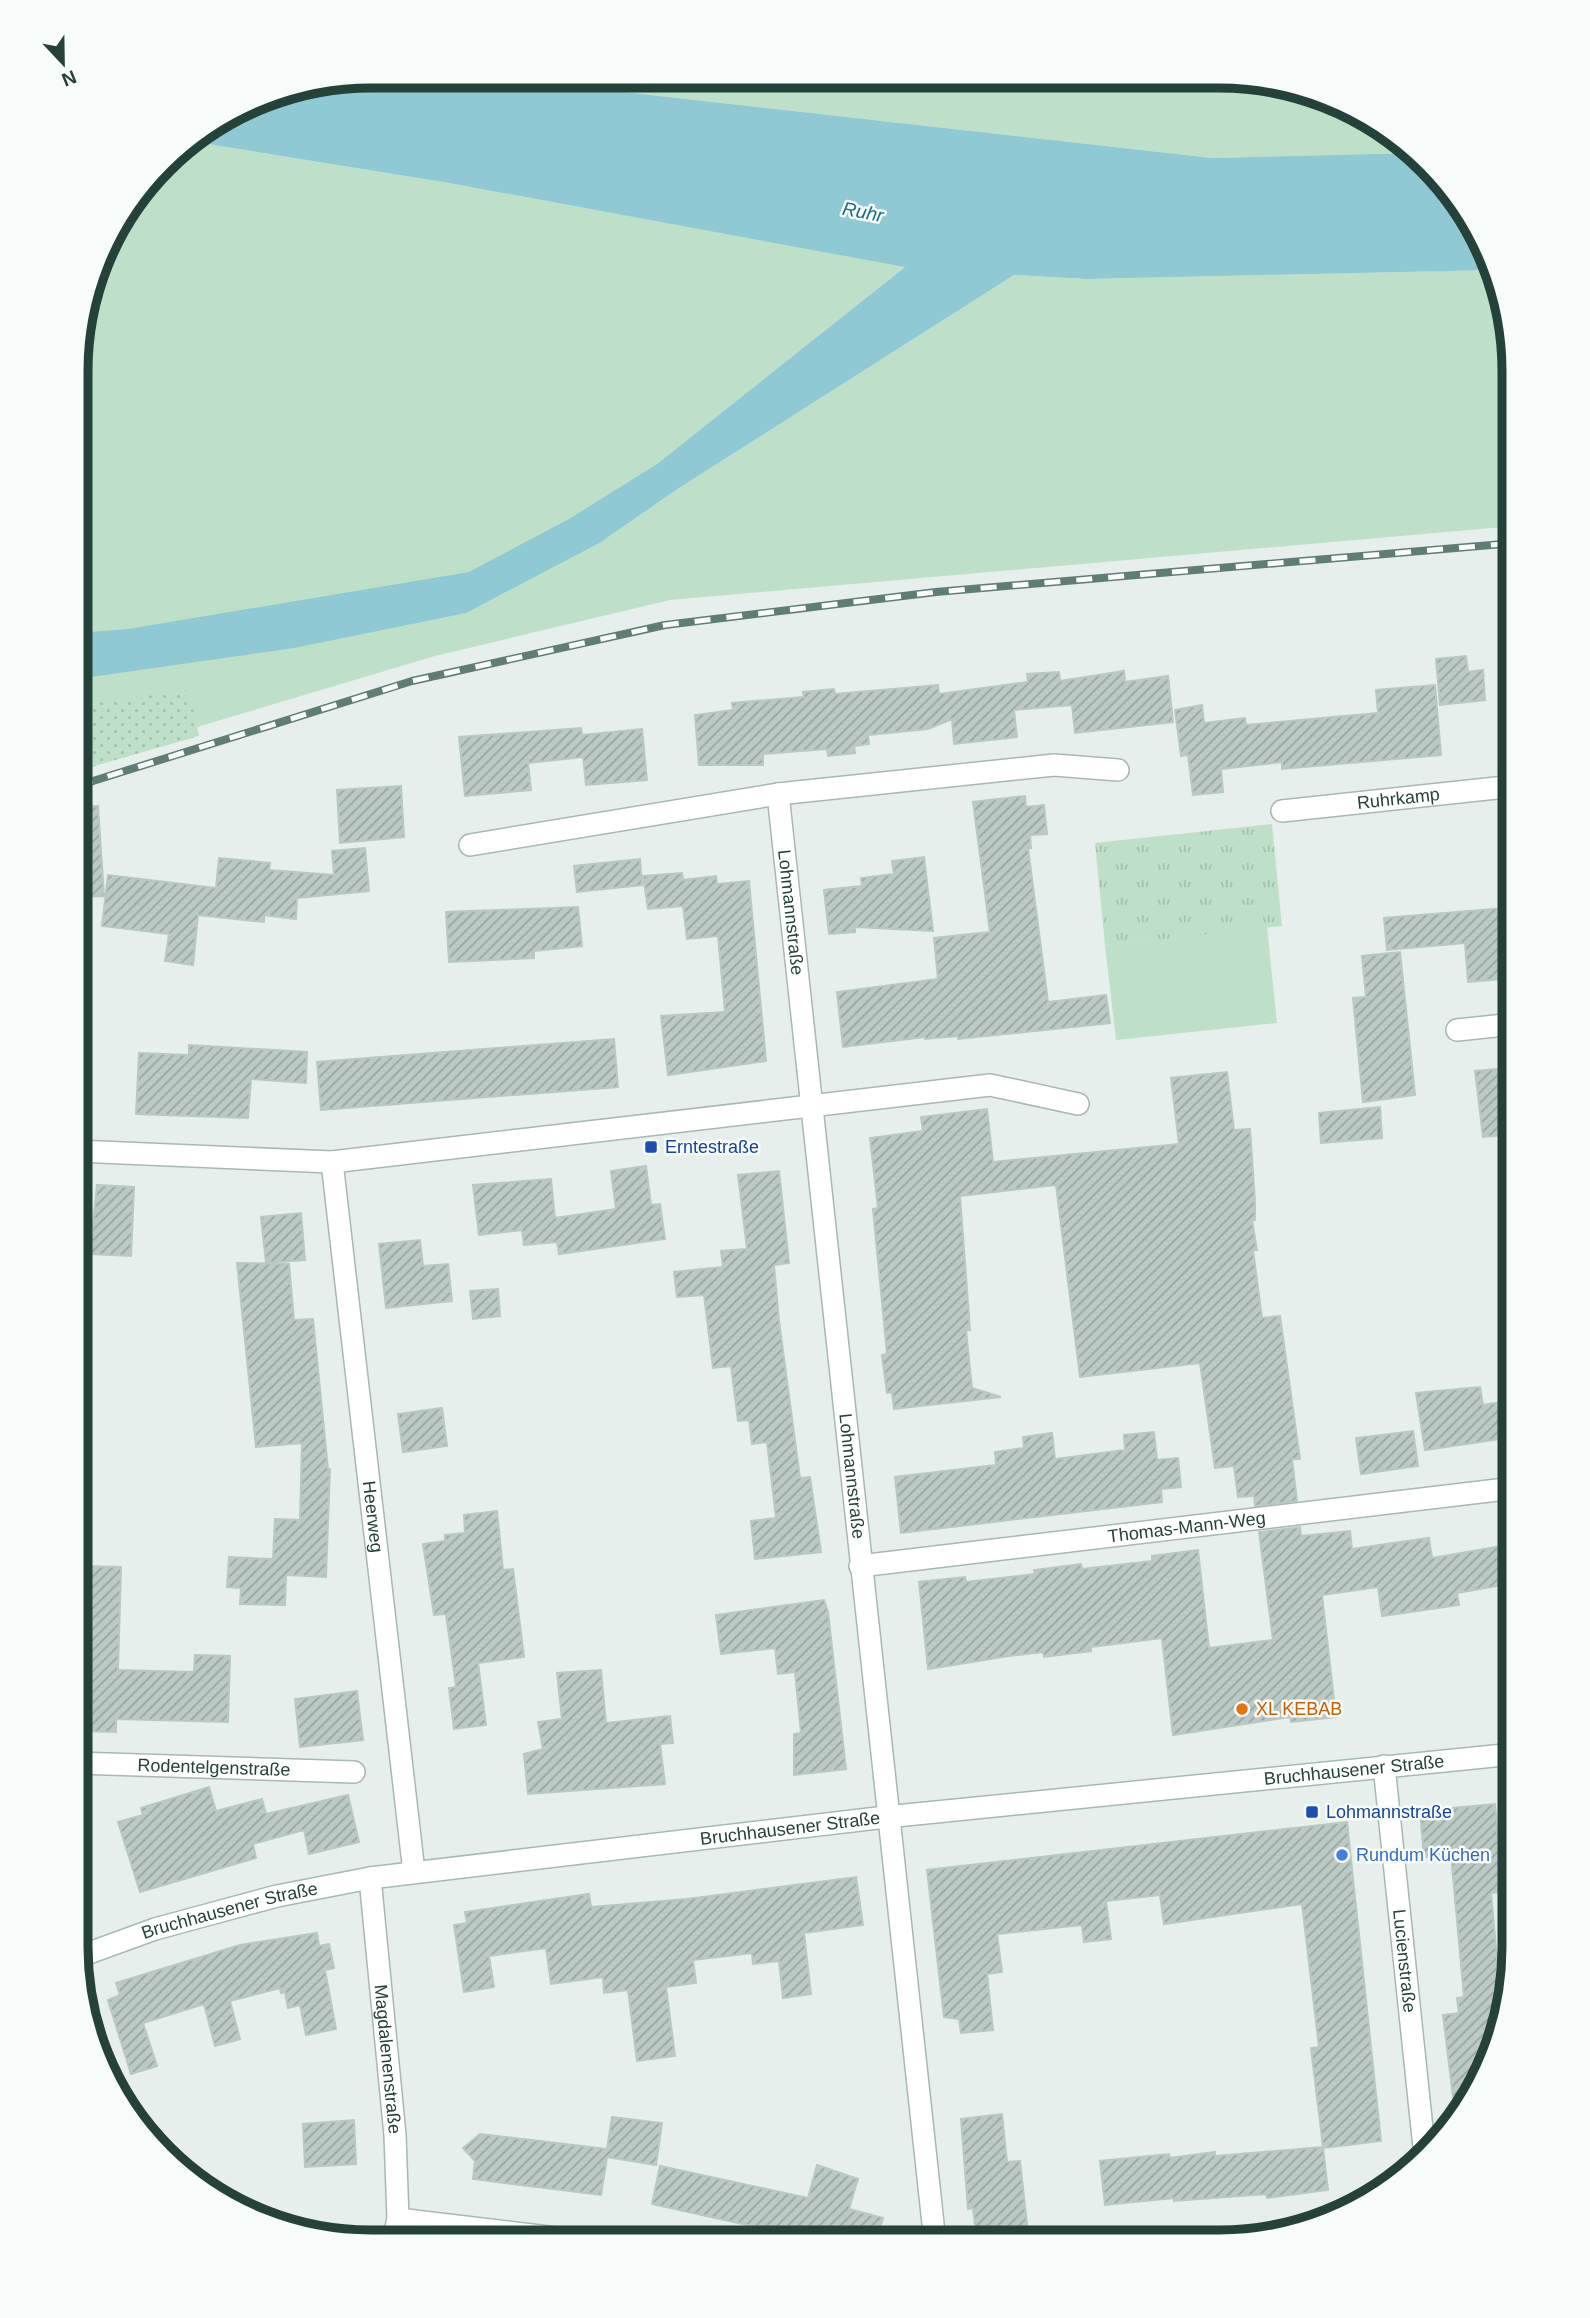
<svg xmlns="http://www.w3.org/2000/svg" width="1590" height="2318" font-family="Arial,sans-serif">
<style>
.grass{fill:#bfe0c8}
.park{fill:url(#park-tufts)}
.garden{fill:url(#garden-dots)}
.water{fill:#8ec9d4}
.building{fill:url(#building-hatch);stroke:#b8c9c2;stroke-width:2}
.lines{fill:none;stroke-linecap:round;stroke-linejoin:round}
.street-casing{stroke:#a8b8b2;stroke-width:24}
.secondary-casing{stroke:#a4bbb3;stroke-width:24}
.street{stroke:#fff;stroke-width:21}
.secondary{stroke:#fff;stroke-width:21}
.rail-casing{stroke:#5f7d75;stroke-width:8}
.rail{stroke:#f7fbf9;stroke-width:5;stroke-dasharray:16;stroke-linecap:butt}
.transit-dot{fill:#1a4fb4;stroke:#f7fbf9;stroke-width:2.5}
.food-dot{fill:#e8710a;stroke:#f7fbf9;stroke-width:2.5}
.shop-dot{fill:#3f7fe0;stroke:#f7fbf9;stroke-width:2.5}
.labels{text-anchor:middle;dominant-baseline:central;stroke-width:5;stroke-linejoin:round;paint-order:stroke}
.street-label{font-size:18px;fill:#24423a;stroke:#f7fbf9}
.transit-label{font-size:18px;fill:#164399;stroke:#f7fbf9;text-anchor:start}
.food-label{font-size:18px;fill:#c56008;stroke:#f7fbf9;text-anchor:start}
.shop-label{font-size:18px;fill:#366cbe;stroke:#f7fbf9;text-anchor:start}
.water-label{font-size:19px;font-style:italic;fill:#1c6f80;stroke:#f7fbf9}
.rim{fill:none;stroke:#24423a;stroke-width:9}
</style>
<defs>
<pattern id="park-tufts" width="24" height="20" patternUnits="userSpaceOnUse" patternTransform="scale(1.75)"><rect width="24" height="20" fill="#bfe0c8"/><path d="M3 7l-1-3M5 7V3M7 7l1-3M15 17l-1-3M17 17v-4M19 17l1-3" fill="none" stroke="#a4c1ad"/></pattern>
<pattern id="garden-dots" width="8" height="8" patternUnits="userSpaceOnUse" patternTransform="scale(1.75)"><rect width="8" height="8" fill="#bfe0c8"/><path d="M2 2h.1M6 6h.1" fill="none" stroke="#a4c1ad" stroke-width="1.8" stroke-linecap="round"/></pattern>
<pattern id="building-hatch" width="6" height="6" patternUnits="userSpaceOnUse" patternTransform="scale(1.75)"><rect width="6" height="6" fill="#bbcac4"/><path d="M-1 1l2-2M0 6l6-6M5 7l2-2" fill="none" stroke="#98a6a0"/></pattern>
</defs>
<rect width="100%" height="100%" fill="#e6efeb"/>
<path class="grass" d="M482,76L1258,78C1313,92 1375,107 1413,153L1212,158Z
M189,141L449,183L906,266L657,464L570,519L601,542L679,488L1014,275L1086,279L1491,270L1515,370V526L670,600L435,656L197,727L77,706L78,332L115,223L176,148Z
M1267,927L1277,1023L1116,1040L1105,945Z"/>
<path class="park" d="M1272,824L1282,926L1105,945L1095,843Z"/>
<path class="garden" d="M189,690L199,736L77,771V706Z"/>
<path class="water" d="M371,75L482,76L1212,158L1413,153L1484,240L1491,270L1086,279L1014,275L679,488L601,542L466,613L294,648L77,679V633L128,629L469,572L569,519L657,464L905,267L449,183L189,141L275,91Z"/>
<path class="building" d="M1466,656L1468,672L1483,670L1485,700L1440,705L1436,659Z
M1124,671L1125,682L1168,676L1173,722L1075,733L1072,705L1014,710L1017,737L954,744L952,719L928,729L868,735L869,744L854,746L855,753L828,756L827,749L763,754V765H699L695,715L733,710L732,703L804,697L803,692L834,689L835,694L938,685L939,694L1028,682L1027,674L1059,672L1060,681Z
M1435,685L1441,755L1282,769V762L1221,769L1223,792L1193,795L1188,755L1181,756L1175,710L1202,705L1204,723L1245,718L1246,725L1378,713L1376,690Z
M581,728L582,735L642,729L647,780L586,785L583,757L528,763L531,790L465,796L459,737Z
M401,786L404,837L340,843L337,790Z
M1025,796L1026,807L1044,805L1047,834L1030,835L1031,848H1028L1048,1002L1106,995L1110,1023L958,1039V1036L925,1039V1037L843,1047L837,992L938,979L934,938L990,932L973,802Z
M98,806L104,896L77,897V807Z
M365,848L369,891L297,898L296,919L264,915V922L198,915L193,965L165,961L169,934L102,926L108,875L216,888L219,858L270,863L269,870L334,875L332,851Z
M924,857L933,931L855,927V932L829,934L824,890L862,886L861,878L894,874L892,861Z
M640,859L642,885L577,892L574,866Z
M682,873L683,880L716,876L717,884L749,881L766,1061L668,1075L661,1016L725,1012L718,936L687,939L683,906L648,909L643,876Z
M578,907L582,946L534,951V958L449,962L446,912Z
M1505,908L1508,942H1515L1514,978L1468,982L1465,943L1387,950L1384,918Z
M1400,952L1415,1095L1363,1102L1353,998L1366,997L1362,956Z
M614,1039L618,1087L321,1110L317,1062Z
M189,1045L307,1052L306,1083L251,1079L248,1118L136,1114L139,1053L189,1055Z
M1510,1068L1514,1069V1134L1483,1137L1475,1071Z
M1227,1072L1234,1130L1250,1129L1255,1202V1220H1252L1257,1250H1253L1262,1318L1280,1316L1300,1459H1292L1297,1501L1255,1506L1254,1496L1238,1497L1234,1466L1215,1468L1200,1363L1080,1377L1056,1185L960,1196L970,1330H966L972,1388L1001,1397L894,1409L892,1392L887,1393L882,1355L887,1354L873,1209L878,1208L870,1138L923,1131L921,1117L987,1109L993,1162L1179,1144L1171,1078Z
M1380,1107L1382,1138L1321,1143L1319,1113Z
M646,1166L651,1205L660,1204L665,1239L559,1254L557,1242L524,1245L522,1230L479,1235L473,1185L551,1179L555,1218L616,1209L611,1171Z
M779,1171L789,1263L774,1265L779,1321L800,1478L810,1477L821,1552L755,1559L751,1521L776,1518L767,1442L752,1444L749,1420L738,1421L731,1366L713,1368L704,1295L677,1297L674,1272L723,1267L721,1251L747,1249L738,1175Z
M97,1185L134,1187L131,1256L90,1254Z
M301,1213L305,1260L266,1263L261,1217Z
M420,1240L423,1266L448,1264L452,1301L386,1308L379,1244Z
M237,1263L289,1264L294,1320L313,1319L328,1469H330L326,1577L286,1575L285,1605L240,1604L241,1588L227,1587L229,1557L273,1559L275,1519L300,1520L302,1443L256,1447Z
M498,1289L500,1316L473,1319L470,1291Z
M1480,1387L1483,1405L1514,1400V1437L1425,1450L1416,1393Z
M442,1408L447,1446L403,1452L398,1414Z
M1413,1431L1418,1466L1361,1474L1356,1438Z
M1154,1432L1157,1460L1178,1458L1181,1487L1161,1489L1162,1502L901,1533L895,1477L996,1465L995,1452L1024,1448L1023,1437L1052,1433L1055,1459L1125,1450L1124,1435Z
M497,1511L503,1570L513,1569L524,1657L478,1663L486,1725L454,1729L449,1688L456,1687L446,1614L434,1615L423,1544L445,1541V1535L465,1533L464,1515Z
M1300,1527L1301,1536L1350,1531L1352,1549L1429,1538L1432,1558L1514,1544V1583L1457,1593L1459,1605L1382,1616L1378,1587L1322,1595L1336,1717L1291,1722L1290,1717L1173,1735L1162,1638L1091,1647V1651L1044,1657L1043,1652L1009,1656L928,1669L919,1582L965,1577L966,1582L1035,1574L1034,1570L1081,1564L1082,1569L1152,1561V1556L1198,1550L1209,1648L1273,1640L1259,1532Z
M76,1566L121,1567L118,1670L194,1672L195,1655L230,1656L228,1722L116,1719V1732L76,1731Z
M824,1600L828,1612L846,1769L794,1775V1734L801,1733L795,1672L778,1674L775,1648L721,1654L716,1615Z
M601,1670L606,1723L670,1716L673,1743L660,1744L665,1784L528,1794L524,1754L543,1749L538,1722L562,1719L557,1673Z
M357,1691L363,1740L300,1747L295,1699Z
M209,1787L216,1811L262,1799L266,1814L348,1795L359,1842L309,1854L304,1830L253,1844L256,1858L140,1892L118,1822L143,1815L141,1808Z
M1495,1804L1499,1852L1514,1851V1891L1491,1893L1500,1993L1509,1992L1499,2043L1465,2112L1456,2122L1443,2015L1459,2013L1457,1998L1464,1997L1451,1855L1424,1857L1420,1811Z
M1347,1822L1381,2141L1323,2148L1328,2190L1267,2198L1266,2194L1174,2201V2198L1105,2205L1100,2161L1169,2154L1170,2158L1215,2152V2156L1323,2147L1311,2048L1319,2047L1302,1904L1164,1924L1160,1895L1106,1901L1111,1939L1084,1942L1082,1925L997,1934L1002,1972L987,1974L993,2030L961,2033L959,2019L944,2017L927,1870Z
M856,1877L863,1925L804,1933L811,1994L783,1998L779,1961L753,1964L752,1953L693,1960L696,1983L666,1987L675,2056L637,2061L628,1990L604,1993L603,1977L551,1984L546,1948L489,1956L494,1987L464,1992L454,1925L467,1923L465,1912L589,1894L591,1907L687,1899Z
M317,1933L319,1946L329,1944L334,1968L325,1970L336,2029L306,2035L300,2005L288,2008L285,1992L281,1993L280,1988L230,2001L240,2039L215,2046L204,2004L143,2023L157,2066L131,2074L108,2000L120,1995L116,1983L240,1945Z
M1002,2114L1007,2162L1020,2161L1029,2242H977L973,2208L968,2209L961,2119Z
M612,2117L662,2123L656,2165L607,2157L601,2195L473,2179L475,2161L463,2148L480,2134L607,2149Z
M354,2120L356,2164L305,2167L303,2124Z
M817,2165L858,2179L849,2209L883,2218L876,2242H824L652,2204L660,2166L808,2198Z"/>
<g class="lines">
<defs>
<g id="street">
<path id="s1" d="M778,794L935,2242"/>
<path id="s2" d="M1282,811L1515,786"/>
<path d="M470,845L778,794L1054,765L1118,770"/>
<path d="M1457,1030L1514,1024"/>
<path d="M77,1151L332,1162L990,1085L1078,1104"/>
<path id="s3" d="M332,1162L414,1872"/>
<path id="s4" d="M860,1566L1514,1488"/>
<path id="s5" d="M76,1763L354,1772"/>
<path id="s6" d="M1384,1766L1425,2157"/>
<path id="s7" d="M370,1878L395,2135L398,2219L393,2240"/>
<path d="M398,2219L582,2241"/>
<path d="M1217,2242H1224"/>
</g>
<g id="secondary">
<path id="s8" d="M78,1957L155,1929L277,1896L370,1878L886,1817L1514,1754"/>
</g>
</defs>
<use href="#street" class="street-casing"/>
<use href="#secondary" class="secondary-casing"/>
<use href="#street" class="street"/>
<use href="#secondary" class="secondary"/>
<defs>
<path id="rail" d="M77,786L412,681L665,625L936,592L1515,543"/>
</defs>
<use href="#rail" class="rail-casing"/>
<use href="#rail" class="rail"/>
</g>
<g class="transit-dot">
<rect x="644" y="1140" width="14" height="14" rx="3.5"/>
<rect x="1305" y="1805" width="14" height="14" rx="3.5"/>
</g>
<circle class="food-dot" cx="1242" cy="1709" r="7"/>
<circle class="shop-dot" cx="1342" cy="1855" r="7"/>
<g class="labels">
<g class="street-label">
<text stroke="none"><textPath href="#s2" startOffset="117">Ruhrkamp</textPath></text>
<text stroke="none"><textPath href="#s1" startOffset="119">Lohmannstraße</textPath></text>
<text stroke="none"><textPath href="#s1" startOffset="686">Lohmannstraße</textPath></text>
<text stroke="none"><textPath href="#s3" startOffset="357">Heerweg</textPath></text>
<text stroke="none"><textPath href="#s4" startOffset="329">Thomas-Mann-Weg</textPath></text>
<text stroke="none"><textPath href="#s5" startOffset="138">Rodentelgenstraße</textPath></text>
<text stroke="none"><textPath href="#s8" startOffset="1293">Bruchhausener Straße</textPath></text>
<text stroke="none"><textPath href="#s8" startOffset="726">Bruchhausener Straße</textPath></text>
<text stroke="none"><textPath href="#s8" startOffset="159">Bruchhausener Straße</textPath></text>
<text stroke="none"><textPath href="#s6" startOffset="196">Lucienstraße</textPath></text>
<text stroke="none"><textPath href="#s7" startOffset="182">Magdalenenstraße</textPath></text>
</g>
<g class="transit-label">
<text x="665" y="1147">Erntestraße</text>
<text x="1326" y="1812">Lohmannstraße</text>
</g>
<g class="food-label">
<text x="1256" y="1709">XL KEBAB</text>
</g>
<g class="shop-label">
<text x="1356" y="1855">Rundum Küchen</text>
</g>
<g class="water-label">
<text transform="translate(863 212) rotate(11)">Ruhr</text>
</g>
</g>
<path d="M0 0H1590V2318H0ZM371 88H1219A283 283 0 0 1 1502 371V1947A283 283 0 0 1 1219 2230H371A283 283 0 0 1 88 1947V371A283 283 0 0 1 371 88Z" fill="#f7fbf9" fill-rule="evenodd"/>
<path class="rim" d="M371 88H1219A283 283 0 0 1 1502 371V1947A283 283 0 0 1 1219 2230H371A283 283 0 0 1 88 1947V371A283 283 0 0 1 371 88Z"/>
<g transform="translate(63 63) rotate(158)" stroke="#f7fbf9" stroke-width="5" paint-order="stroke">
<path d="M0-5L12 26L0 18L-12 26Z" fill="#24423a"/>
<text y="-10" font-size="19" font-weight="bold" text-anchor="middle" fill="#24423a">N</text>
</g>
</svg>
